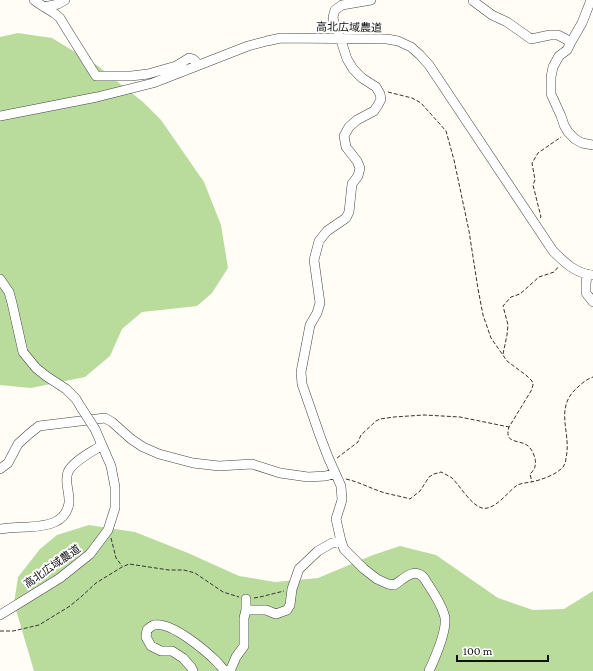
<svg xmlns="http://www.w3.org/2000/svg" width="593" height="671" font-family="'Crimson Pro','Noto Sans JP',serif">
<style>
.forest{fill:#b9dc9c}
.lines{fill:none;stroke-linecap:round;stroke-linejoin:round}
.minor-casing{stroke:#444;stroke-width:10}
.path{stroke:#333;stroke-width:1;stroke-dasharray:4 2;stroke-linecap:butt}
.minor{stroke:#fff;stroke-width:9}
.minor-bridge-casing{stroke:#444;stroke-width:10;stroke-linecap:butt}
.minor-bridge{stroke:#fff;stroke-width:9}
.labels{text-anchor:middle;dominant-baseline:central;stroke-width:4;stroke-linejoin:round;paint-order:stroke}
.street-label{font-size:11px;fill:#111;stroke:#fff}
</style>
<rect width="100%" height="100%" fill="#fffdf5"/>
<path class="forest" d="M18,33L52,38L98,66L143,102L161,120L204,182L221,225L228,268L212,293L197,306L142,312L122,329L110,356L85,377L31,388L0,385V37Z
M89,525L135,532L188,553L239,576L275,582L318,578L373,555L400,546L436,555L498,598L533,610L564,609L593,591V671H34L14,603L18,577L40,549L57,535Z"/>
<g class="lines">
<defs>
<path id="minor" d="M34,0L38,3L54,13L60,18L66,28L96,76H131L148,74L176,66L189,58L193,59L199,65
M371,0L342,5L335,10L333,17L334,23L337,28L347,59L353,69L362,78L376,87L380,94L381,99L378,105L374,111L357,120L349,127L344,136L346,147L357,161L360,168L358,176L352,184L349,212L346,218L327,231L319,241L314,260L320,303L317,313L310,325L301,372L302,384L320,436L328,457L341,486L342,500L336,519L341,541L344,549L364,569L377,579L388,584L394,585C403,580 414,566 424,578C431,589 440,601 444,614C449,626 435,658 429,671
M591,0L582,23L571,42L567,50L559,56L553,67L551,77V94L561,116L564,125L568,132L575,139L582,143L593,145
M473,1L492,15L507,22L531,39L550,35H558L571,42
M44,7L58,4L65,0
M0,116L97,97L153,83L248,46L267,41L281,38L387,39L398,41L411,47L420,55L429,65L553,251C564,262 576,274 593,275
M587,274L586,284V293L593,302
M0,279L9,292L12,303L23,352L36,368L46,376L66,389L76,399L82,409
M0,469L8,463L18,444L29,434L39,426L105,418L112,422L131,439L143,447L159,454L193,463L219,466L252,464L280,473L308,477L326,476L335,473
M0,529C9,528 19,527 28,527C45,526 66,524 69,503C70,492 64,482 68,472C73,461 92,452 102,445
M246,610H266L276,614L287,610L290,605L292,589L299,569L318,551L332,543L341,541
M0,615L60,578L90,554L108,530L115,508V487L111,466L95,429
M193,671L191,667L183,658L172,651H161L151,646L146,637L147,630C149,628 151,626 154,625C171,621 206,651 217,662C220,665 222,669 226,671
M230,671L236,657L244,646V618L246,610V599"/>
</defs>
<use href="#minor" class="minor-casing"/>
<path class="path" d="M388,92L412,98L421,103L446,131L454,160L469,231L478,289L483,315L491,338L507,361L527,376L532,381L533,385L531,391L509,427C504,443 517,440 525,444C532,447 537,459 535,466C535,469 532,472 530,474L532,482
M540,218L541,217L533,185L535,180L532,163L538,153L561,137
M503,354L507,335L508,325L503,306L511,297L520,294L539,277L554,272L559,266
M337,458L358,442L361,435L376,421L380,419L394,417L424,415L460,417L509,427
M346,479C359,482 370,488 382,492C391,495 401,496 410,499L420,491L429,477L434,474L441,472C445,474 449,476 452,478C460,486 471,505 482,508C494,511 507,493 516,486C520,483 526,483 531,482C541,480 556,475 563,467C565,464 566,461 566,458C572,433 553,408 578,387C582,383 587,379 593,377
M111,538L116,558L122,566
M254,598L260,597L284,591
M0,631H13L39,625L70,606L82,596L96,583L122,567L129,564L169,570H184L195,573L223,592L239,597"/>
<use href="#minor" class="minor"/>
<defs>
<path id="minor-bridge" d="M82,409L95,429"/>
</defs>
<use href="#minor-bridge" class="minor-bridge-casing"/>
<use href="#minor-bridge" class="minor-bridge"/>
</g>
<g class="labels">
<g class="street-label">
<text transform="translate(349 27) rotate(1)">高北広域農道</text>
<text transform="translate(52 566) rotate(-35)">高北広域農道</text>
</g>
</g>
<path d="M457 655v6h91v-6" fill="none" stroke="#111111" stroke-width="2"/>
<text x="463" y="655" font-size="12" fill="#111111" stroke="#ffffff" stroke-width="3" paint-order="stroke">100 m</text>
</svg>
